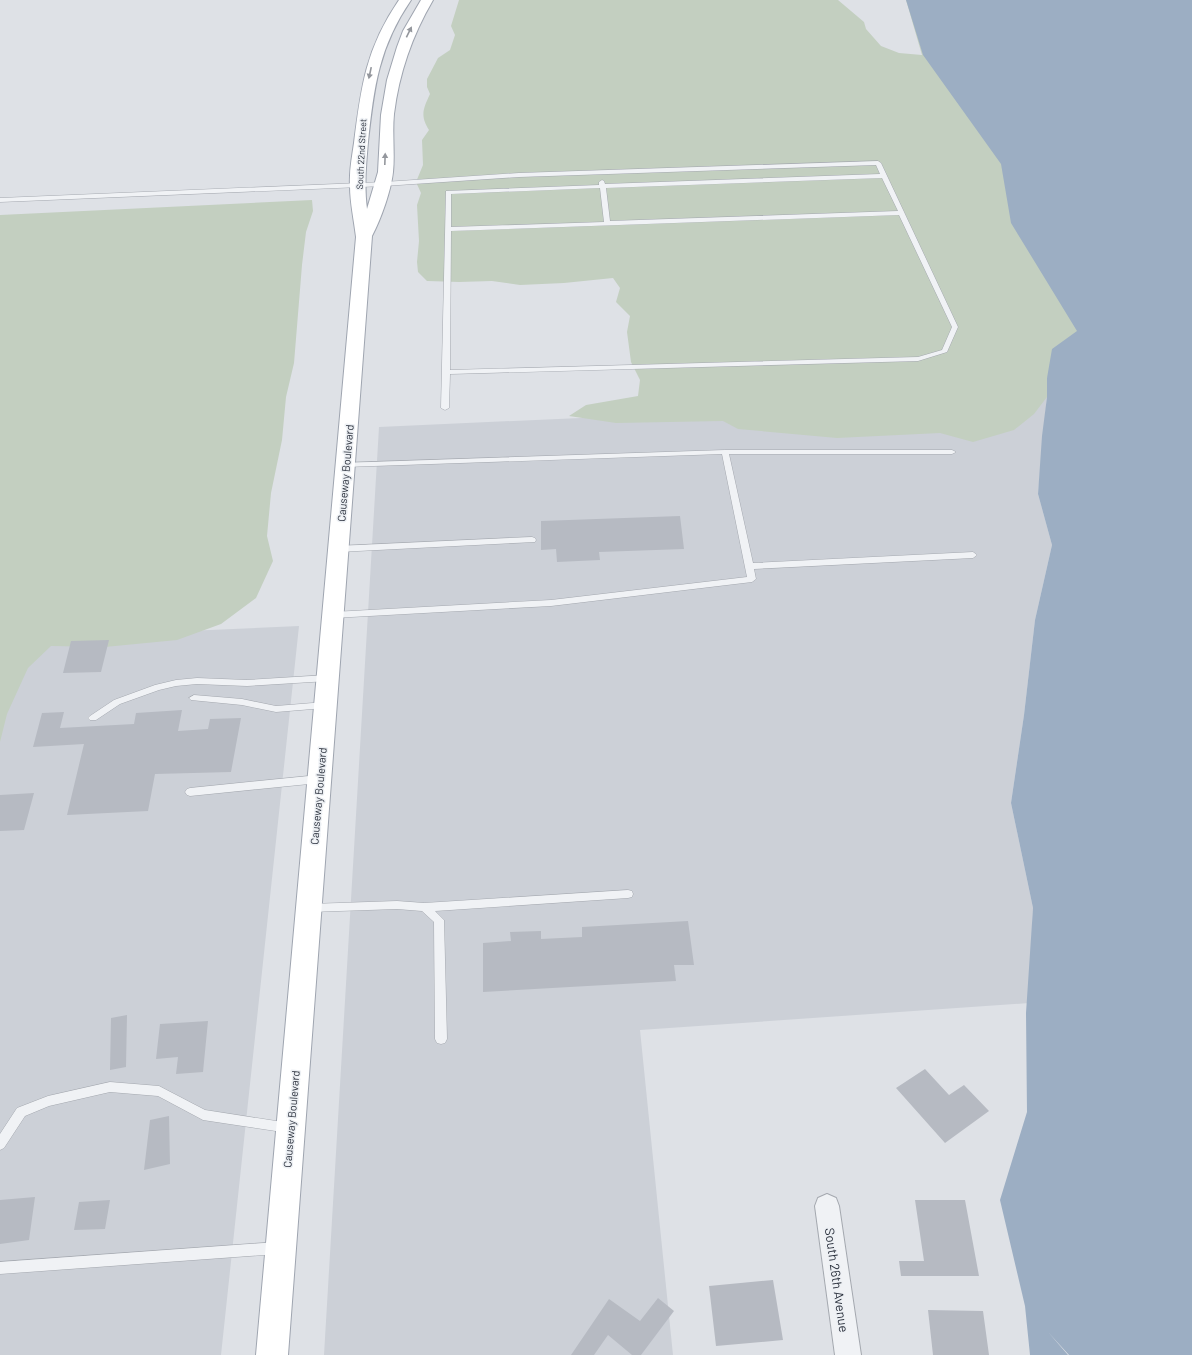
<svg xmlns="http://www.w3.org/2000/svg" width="1192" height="1355" font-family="Barlow,sans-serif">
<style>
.built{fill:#ccd0d7}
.green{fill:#c3cfc0}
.water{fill:#9caec3}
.building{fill:#b6bac2}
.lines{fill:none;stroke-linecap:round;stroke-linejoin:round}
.service-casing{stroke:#a4a8af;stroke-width:1}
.minor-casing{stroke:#a4a8af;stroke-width:2}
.primary-casing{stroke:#9fa5b0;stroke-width:2}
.service{fill:#f0f2f5;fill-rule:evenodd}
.minor{fill:#f0f2f5;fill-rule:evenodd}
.primary{fill:#fff;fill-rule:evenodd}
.oneway{fill:#94979d}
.labels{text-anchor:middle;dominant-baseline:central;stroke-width:3;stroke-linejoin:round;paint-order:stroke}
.far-street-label{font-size:9px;fill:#292f3b;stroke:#edf0f4}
.street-label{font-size:11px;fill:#292f3b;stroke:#edf0f4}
.near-street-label{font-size:13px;fill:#292f3b;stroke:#edf0f4}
</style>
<rect width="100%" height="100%" fill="#dee1e6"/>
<path class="built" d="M1047,397L1038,494L1052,545L1035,620L1024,715L1011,803L1033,908L1029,1003L640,1030L673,1355H324L379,427Z
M299,626L221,1355H0V734L27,638Z"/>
<path class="green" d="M459,0H838L864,22L866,29L881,46L899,53L922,55L906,0H997L1192,181L1047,378V397L1034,414L1014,430L973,442L940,433L837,438L738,429L723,421L616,423L569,416L586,405L638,396L640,380L631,362L627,332L630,316L616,302L620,288L613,278L564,283L520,285L492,281L459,282L427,281L418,272L417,262L419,241L417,205L421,193L416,182L423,165L422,140L429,130C420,116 423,109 430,94L427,87V79L438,58L450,50L455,35L451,26Z
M312,200L313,211L306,232L302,265L294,363L286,397L282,440L271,493L267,536L273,561L256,598L221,624L177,640L105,647L51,646L28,668L7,714L0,742V215Z"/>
<path class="water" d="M906,0H1192V1355H1069L1048,1332L1068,1355H1030L1025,1306L1000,1200L1027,1112L1026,1013L1033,908L1011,803L1024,715L1035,620L1052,545L1038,494L1042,436L1047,397V378L1052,349L1077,331L1011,223L1001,164L923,55Z"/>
<path class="building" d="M680,516L684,549L599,552L600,560L557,562L556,549L541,550V521Z
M109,640L101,672L63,673L71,641Z
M182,710L178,731L208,729L210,719L241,718L231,772L155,774L148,811L67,815L84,744L33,747L42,713L64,712L60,728L134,724L136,713Z
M34,793L24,830L0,831V795Z
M688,921L694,965H674L676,981L483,992V943L511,941L510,932L541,931V939L582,937V927Z
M127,1015L126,1067L110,1070L111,1018Z
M208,1021L203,1072L176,1074L178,1057L156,1059L160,1024Z
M925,1069L949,1095L964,1085L989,1111L945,1143L896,1088Z
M169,1116L170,1164L144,1170L150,1120Z
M35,1197L29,1240L0,1244V1200Z
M110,1200L105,1229L74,1230L79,1202Z
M915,1200H965L979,1276H901L899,1261H924Z
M773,1280L783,1340L716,1346L709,1286Z
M658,1298L674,1311L641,1355H632L608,1335L594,1355H571L609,1299L640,1321Z
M928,1310L983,1311L989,1355H933Z"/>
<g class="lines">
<defs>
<path id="service" d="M878,161L881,163L958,327L947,352L918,361L450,374L449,408L445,410L441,408L446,191L599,185V182L602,180L604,181L605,184L880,174L876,165L519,177L384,186L0,202V198L384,182L519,173ZM882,178L898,211L610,221L606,188ZM600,188L604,222L451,227V194ZM899,215L952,327L942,350L918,357L450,370L451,231Z
M725,450H952L956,452L952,454H729L753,563L973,552L977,555L973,558L754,569L756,579L752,582L551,606L333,618L329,615L333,612L551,600L747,577L722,454L345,467H342L341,465L342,463Z
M532,537L535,538L536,540L535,542L338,552L334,549L338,546Z
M328,675L333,678L328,681L247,686L197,684L176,686L159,690L120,704L96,720H90L88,718L90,716L114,700L155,685L176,680L197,678L247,680Z
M194,695L242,699L276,706L325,702L330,705L325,708L276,712L242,705L191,700L189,698Z
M319,775L322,776L324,779L322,782L319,783L190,796L187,795L185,792L187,789L190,788Z
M628,890L632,891L633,894L632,897L628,898L435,911L444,920L447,1039L445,1043L441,1044L437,1043L435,1039L434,922L422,911L397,909L310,912L306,911L305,908L306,905L310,904L397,901L424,903Z
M110,1082L159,1086L205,1110L289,1123L293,1124L295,1128L293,1132L289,1133L203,1120L158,1096L110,1092L49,1106L25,1116L4,1148L0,1150V1134L17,1108L48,1096Z
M278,1242L282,1244L284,1248L282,1252L278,1254L0,1274V1262Z"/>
<path id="minor" d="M827,1194L836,1198L839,1206L861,1355H835L815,1206L818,1198Z"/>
<path id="primary" d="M399,0H411C379,47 374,86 368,142C366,165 364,186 367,209L378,172L381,115L387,80L397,47L403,31L421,0H433C412,36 399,73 394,114C392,134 395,153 393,172C391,191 381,219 372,236L288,1355H256L356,237C354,220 350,203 350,186C349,171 352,157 354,143C361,87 366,48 399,0Z"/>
</defs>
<use href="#service" class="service-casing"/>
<use href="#minor" class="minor-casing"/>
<use href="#primary" class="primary-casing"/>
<use href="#service" class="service"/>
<use href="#minor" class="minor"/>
<use href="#primary" class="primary"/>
</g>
<defs><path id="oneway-solid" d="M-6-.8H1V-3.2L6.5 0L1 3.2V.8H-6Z"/></defs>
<g class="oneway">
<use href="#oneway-solid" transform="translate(409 32) rotate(-64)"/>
<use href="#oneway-solid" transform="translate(370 73) rotate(102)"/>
<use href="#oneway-solid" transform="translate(385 159) rotate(-88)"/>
</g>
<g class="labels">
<g class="far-street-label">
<text transform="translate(361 154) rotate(-87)">South 22nd Street</text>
</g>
<g class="street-label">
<text transform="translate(345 473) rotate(-85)">Causeway Boulevard</text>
<text transform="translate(318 796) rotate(-85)">Causeway Boulevard</text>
<text transform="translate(291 1119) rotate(-85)">Causeway Boulevard</text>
</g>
<g class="near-street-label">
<text transform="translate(837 1280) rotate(82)">South 26th Avenue</text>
</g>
</g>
</svg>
